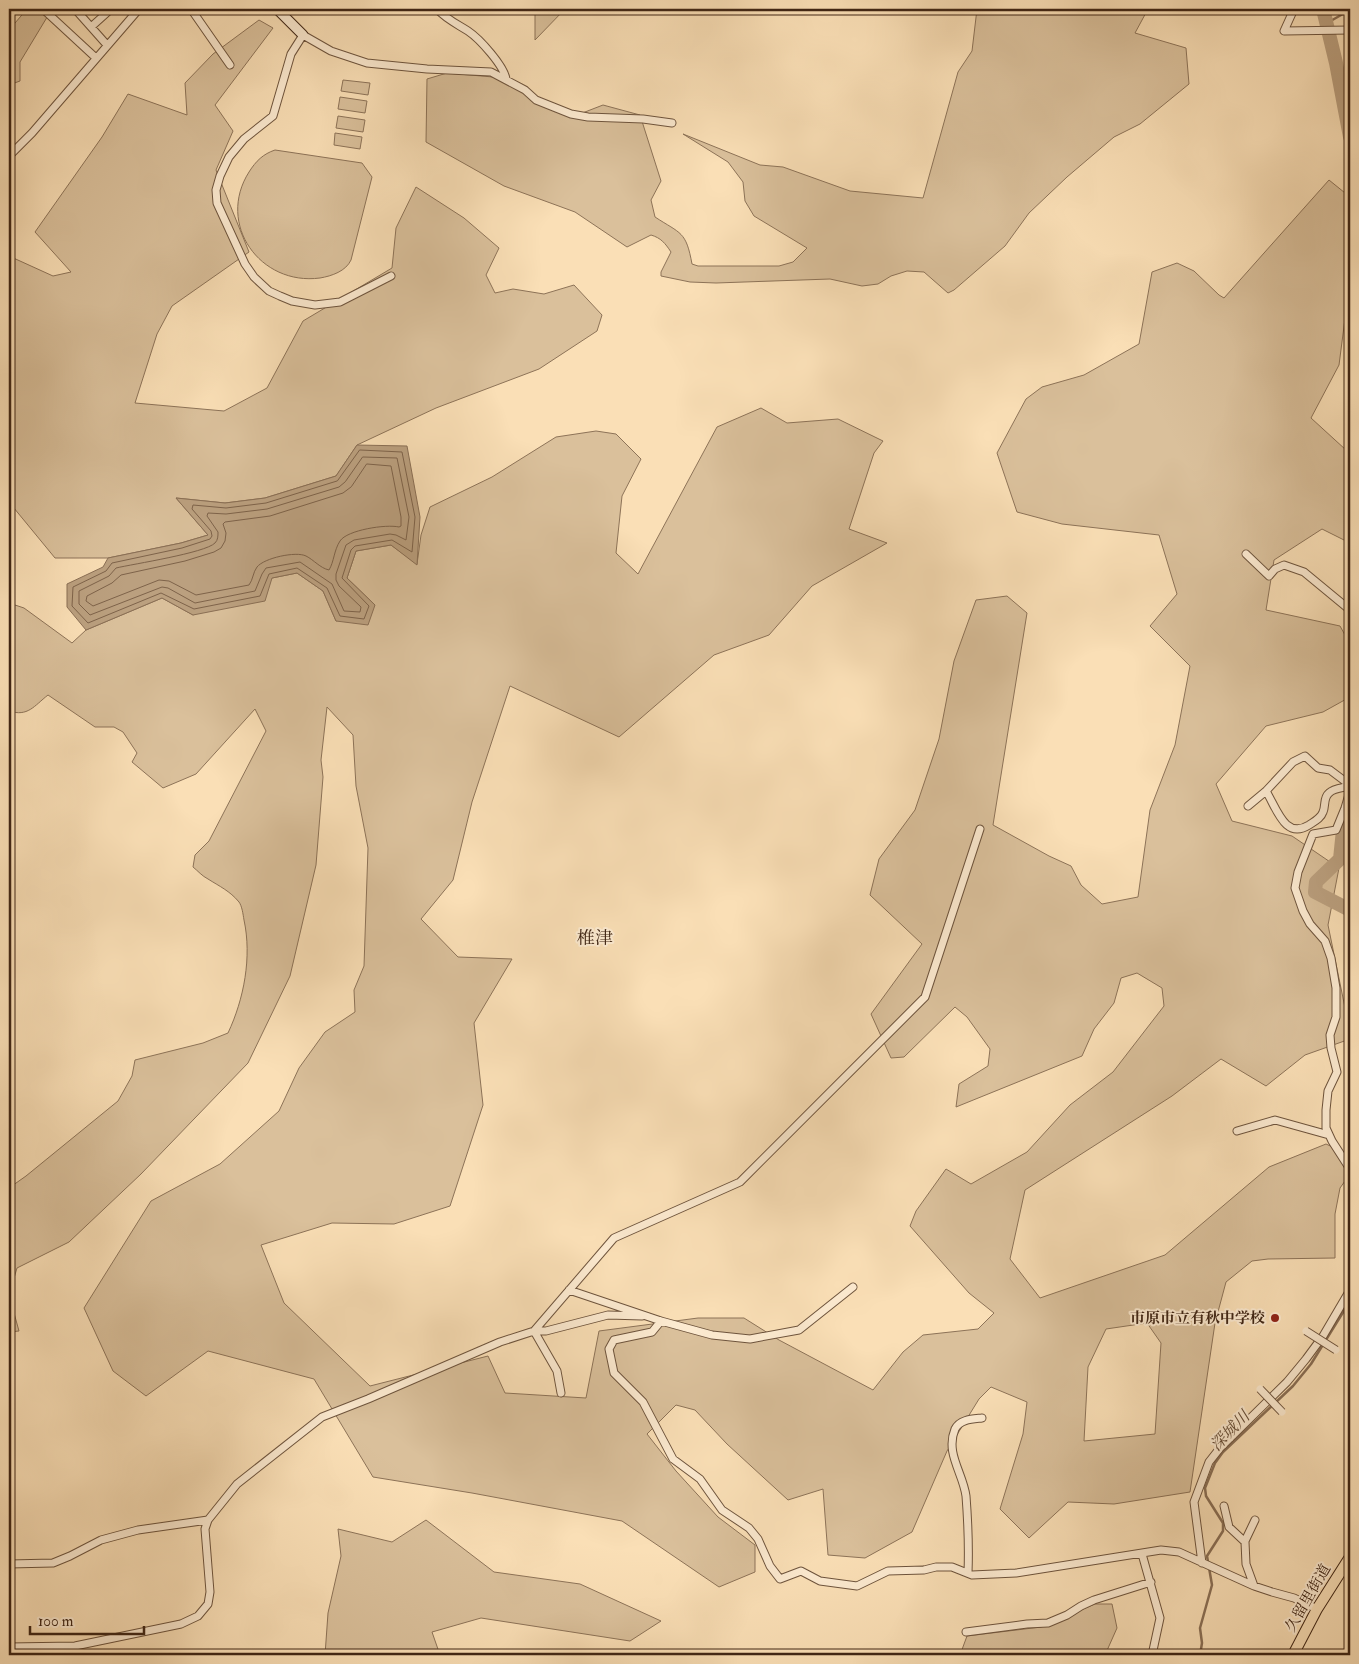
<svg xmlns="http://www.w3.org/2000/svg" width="1359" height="1664" font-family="'IM FELL Double Pica','Noto Serif JP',serif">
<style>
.green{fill:#dac09b;stroke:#8d7358;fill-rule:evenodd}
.water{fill:#bba07f;stroke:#8a6f55}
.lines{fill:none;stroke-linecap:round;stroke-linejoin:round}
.shore{stroke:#7e634a;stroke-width:1}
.stream{stroke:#8a6f55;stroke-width:2.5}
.river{stroke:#bba07f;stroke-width:14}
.street-casing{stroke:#6e543d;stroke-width:9}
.secondary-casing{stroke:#402615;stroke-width:11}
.primary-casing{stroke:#402615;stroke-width:12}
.street{stroke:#fcead0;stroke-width:7}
.secondary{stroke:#fcead0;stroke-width:9}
.primary{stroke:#fadfb6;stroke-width:10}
.street-bridge-casing{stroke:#6e543d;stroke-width:9;stroke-linecap:butt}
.street-bridge{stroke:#fcead0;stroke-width:7}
.poi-dot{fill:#8f2418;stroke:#fcead0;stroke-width:2}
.labels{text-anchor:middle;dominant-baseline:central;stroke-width:4;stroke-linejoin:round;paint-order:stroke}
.poi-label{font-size:15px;font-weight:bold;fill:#402615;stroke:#fcead0;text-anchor:end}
.street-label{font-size:15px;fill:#402615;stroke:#fcead0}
.water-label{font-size:16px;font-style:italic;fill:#654b35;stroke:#fcead0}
.quarter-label{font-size:18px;fill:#402615;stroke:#fcead0}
</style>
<rect width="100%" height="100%" fill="#fadfb6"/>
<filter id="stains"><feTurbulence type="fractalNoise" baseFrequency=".004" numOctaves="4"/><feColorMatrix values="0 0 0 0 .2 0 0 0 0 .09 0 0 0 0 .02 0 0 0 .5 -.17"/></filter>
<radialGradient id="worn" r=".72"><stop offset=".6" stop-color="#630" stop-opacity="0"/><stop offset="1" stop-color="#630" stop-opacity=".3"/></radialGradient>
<path class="green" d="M27,9H52L20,62V81L9,85V30Z
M529,9H565L535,40V12Z
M977,9H1148L1135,33L1186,48L1189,84L1140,124L1114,137L1067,177L1029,213L1005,246L954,290L948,293L924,272L907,271L891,276L878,284L862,286L830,279L716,283L690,282L661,276V272L671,252C665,243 661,238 651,235L627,247L575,212L504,186L426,142L427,79L447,73L493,77L572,117L603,105L640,115L661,181L651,200L655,217C681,234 686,231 692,264L698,266H779L793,262L807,248L754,216L745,201L743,182L728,162L683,134L760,165L783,167L850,191L923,198L958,72L972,51Z
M259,20L273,28L215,105L233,131L216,170L249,252L172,306L157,334L135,403L224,411L267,388L303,321L392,268L396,228L416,187L464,218L499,248L486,275L495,293L513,289L544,294L574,285L602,315L597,331L539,369L436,408L357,445L336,476L265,498L225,503L176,498L208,535L181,543L108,558H55L9,502V256L53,276L71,272L35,232L102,137L128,94L187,115L185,83L213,54Z
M343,80L370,83L368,95L341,91Z
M340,97L367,101L365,113L338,109Z
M338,116L365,120L363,132L336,128Z
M335,133L362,137L360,149L334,145Z
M275,150L362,163L372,177L351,260C346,271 332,276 320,278C260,286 216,224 249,172C256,161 263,154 275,150Z
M1329,180L1350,197V280L1339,365L1311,418L1346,450L1350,456V543L1322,529L1274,560L1266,610L1340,626L1350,644V697L1323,712L1266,726L1216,784L1232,821L1292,836L1339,868L1328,925L1350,1032V1039L1305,1055L1266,1086L1221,1059L1172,1096L1025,1190L1010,1259L1040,1298L1165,1255L1269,1167L1326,1144L1350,1155V1174L1340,1188L1335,1214V1258L1268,1259L1252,1261L1226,1282L1215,1323L1190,1492L1114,1504L1068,1502L1029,1538L1000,1509L1023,1434L1027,1402L991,1387L979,1399L947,1451L912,1532L865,1558L828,1555L823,1489L788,1500L727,1444L695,1410L676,1405L647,1434L676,1471L718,1517L755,1545V1572L719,1587L622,1521L472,1493L373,1477L314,1379L208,1351L146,1396L113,1371L84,1308L151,1201L220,1164L279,1111L299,1068L325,1032L355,1012L354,990L364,966L368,848L356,786L353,735L327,707L321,760L323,777L316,865L290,976L248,1063L141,1174L69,1242L17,1268L9,1295L19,1331L9,1332V1188L26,1176L118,1101L132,1076L135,1060L203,1043L228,1033C244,999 252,957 244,920C243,914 242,906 239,902C230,891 219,886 208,879C202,876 198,871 193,867L195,855L209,841L266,731L255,709L196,774L163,788L132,762L137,753L123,732L114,727H95L48,695C34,706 28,717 9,711V603L24,608L72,643L86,630L162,598L193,615L272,578L297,573L323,591L336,621L375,605L347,578L356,551L391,545L417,564L421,535L430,507L492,477L556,437L596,431L616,434L641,459L622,496L616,553L638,574L717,427L761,408L787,423L838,419L883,441L874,453L849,529L887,543L812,586L769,635L714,655L619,737L510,686L472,802L453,880L421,919L458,957L512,959L474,1023L483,1105L450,1206L394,1224L332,1223L261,1245L284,1303L370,1386L488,1356L505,1393L586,1398L599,1331L698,1318H744L779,1340L873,1390L903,1352L923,1335L978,1329L994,1313L969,1293L910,1226L916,1211L946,1169L971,1184L1027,1152L1070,1105L1113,1072L1164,1006L1162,988L1137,973L1121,978L1114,1003L1094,1029L1082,1056L956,1107L959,1084L988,1066L990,1049L967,1017L955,1007L904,1057L891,1058L871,1014L922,944L870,895L879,859L915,810L939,739L954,661L976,600L1007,596L1027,613L993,825L1049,856L1071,866L1081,885L1102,904L1138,897L1150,810L1175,745L1190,666L1150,626L1177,594L1159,535L1062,524L1017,512L997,453L1026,399L1042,387L1084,375L1139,344L1152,272L1177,263L1194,271L1219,295L1224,298ZM1147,1323L1161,1343L1155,1434L1084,1441L1088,1367L1106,1329Z
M426,1520L494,1572L580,1584L661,1621L630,1641L481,1618L432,1632L440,1655H325L328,1613L341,1556L338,1529L392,1542Z
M1095,1604H1112L1117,1628L1105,1655H960L967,1636L1041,1627Z"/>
<path class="water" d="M357,445L407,446L420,517L417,565L391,545L356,551L347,578L375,605L368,625L336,621L323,591L297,573L272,578L265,601L193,615L162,598L86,630L67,607V584L103,567L108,558L181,543L208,535L176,498L225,503L265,498L336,476Z"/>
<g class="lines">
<path class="shore" d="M360,450L402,452L415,517L412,552L392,540L355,546L351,550L342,578L369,606L364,619L340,616L327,588L297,568L269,574L260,596L194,609L161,593L88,623L72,606L73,587L106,571L112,563L182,548L210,539L212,536L211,531L192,509L193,505L226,508L266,503L337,481Z
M363,457L397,458L409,517L406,540L396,535L390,534L354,540L346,545L336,574V580L339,586L361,607L360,612L344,611L332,584L300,562L266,568L262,574L255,591L195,603L168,588L162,587L90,615L79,604V591L109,576L116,568C133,564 205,553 215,543C218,540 218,536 218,532L207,516L208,513L226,514L267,509L339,487L345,482Z
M367,464L391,466L401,517V526L399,527C386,524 347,530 340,541C334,550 334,562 329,570C320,568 314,560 306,556C296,551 264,558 257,567C253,572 253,580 249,585L196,595L169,581L159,580L93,606L86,601L87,596L112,583L121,575L185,561L214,552L221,548L225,541L226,533L223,524L225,522L270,516L343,493L351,487Z"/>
<path class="stream" d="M1327,23L1350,10
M1200,1655L1202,1643L1200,1628L1212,1585L1207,1556L1223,1531V1523L1206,1496L1205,1488L1215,1463L1223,1452L1293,1386L1311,1364L1350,1301"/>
<path class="river" d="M1323,9L1336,63L1350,137
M1350,808L1343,830L1340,859L1316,882L1315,892L1350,910"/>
<defs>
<path id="street" d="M43,9L96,58
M75,9L107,45
M191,9L230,65
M437,9C446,19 457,24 468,31C480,39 504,66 506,79
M1294,9L1284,31L1350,30
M91,27L111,9
M9,156L32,133L139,9
M391,276L340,302L315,305L292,301L280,296L269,291L254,277L245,264L217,203L216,190L220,176L229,157L244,139L273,116L291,54L303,35L331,51L367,63L427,69L491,72L525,90L536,100L571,114L588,117L643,119L672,123
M1246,554L1269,576L1275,569L1284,565L1304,572L1350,610
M1266,791C1277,809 1285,840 1309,825C1315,821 1321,818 1323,812C1326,805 1323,798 1329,793C1334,788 1343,788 1350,786
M1350,791L1345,808L1336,830L1313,834L1298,872L1295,888L1303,911L1310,924L1325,941L1331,958L1336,988V1017L1330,1035L1331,1048L1337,1072L1328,1091L1326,1110V1128L1332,1141L1350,1169
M1248,806L1266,791L1293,762L1305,756L1318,768L1330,770L1350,785
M1237,1131L1275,1120L1329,1135
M569,1290L661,1321L712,1335L750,1339L799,1330L853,1287
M661,1321L652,1332L614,1340L609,1349L614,1373L643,1402L673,1459L700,1479L722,1510L749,1528L758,1539L770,1566L780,1579L801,1571L820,1581L857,1586L888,1571L924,1570L936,1567H952L972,1575L1016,1573L1161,1550L1179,1552L1254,1586L1272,1592L1294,1598L1317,1609
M534,1331H546L608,1315L642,1316
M534,1331L557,1371L561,1393
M1224,1506L1229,1527L1245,1542L1246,1564L1254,1586
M1245,1541L1255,1520
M1142,1554L1160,1618L1152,1655
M1202,1563L1194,1502L1209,1462L1220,1448L1287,1382L1306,1359L1323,1336L1350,1290
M9,1564L53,1563L70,1556L101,1540L138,1530L208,1520
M968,1573C969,1547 968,1522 966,1496C963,1473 945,1453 955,1429C960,1419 973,1419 982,1418
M966,1632L1027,1624L1048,1623L1067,1615L1081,1606L1094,1600L1151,1582
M9,1647L75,1646L181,1624L198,1616L208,1604L210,1592L205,1529L208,1520L237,1484L322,1417L368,1399L500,1342L534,1331L614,1238L740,1182L925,997L980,829"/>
<path id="secondary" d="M277,9L303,35"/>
<path id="primary" d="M1293,1655L1317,1609L1350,1557"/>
</defs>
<use href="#street" class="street-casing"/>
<use href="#secondary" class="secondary-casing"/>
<use href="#primary" class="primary-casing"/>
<use href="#street" class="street"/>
<use href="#secondary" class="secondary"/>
<use href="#primary" class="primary"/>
<defs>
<path id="street-bridge" d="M1306,1331L1336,1350
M1260,1389L1282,1412"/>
</defs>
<use href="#street-bridge" class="street-bridge-casing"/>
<use href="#street-bridge" class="street-bridge"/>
</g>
<circle class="poi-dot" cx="1275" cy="1318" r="5"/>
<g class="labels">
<g class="poi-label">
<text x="1265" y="1318">市原市立有秋中学校</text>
</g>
<g class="street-label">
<text transform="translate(1308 1598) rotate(-60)">久留里街道</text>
</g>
<g class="water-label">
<text transform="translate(1230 1431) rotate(-46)">深城川</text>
</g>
<g class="quarter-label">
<text x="595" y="938">椎津</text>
</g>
</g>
<rect width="1359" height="1664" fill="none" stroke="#fadfb6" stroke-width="30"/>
<rect x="10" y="10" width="1339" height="1644" fill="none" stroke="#402615" stroke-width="2.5"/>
<rect x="15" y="15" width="1329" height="1634" fill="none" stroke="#402615"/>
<path d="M30 1626v8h114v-8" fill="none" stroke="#402615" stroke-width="2.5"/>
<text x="38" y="1626" font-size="15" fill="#402615" stroke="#fcead0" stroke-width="4" paint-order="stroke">100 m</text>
<rect width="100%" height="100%" filter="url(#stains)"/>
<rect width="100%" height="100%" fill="url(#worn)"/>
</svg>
